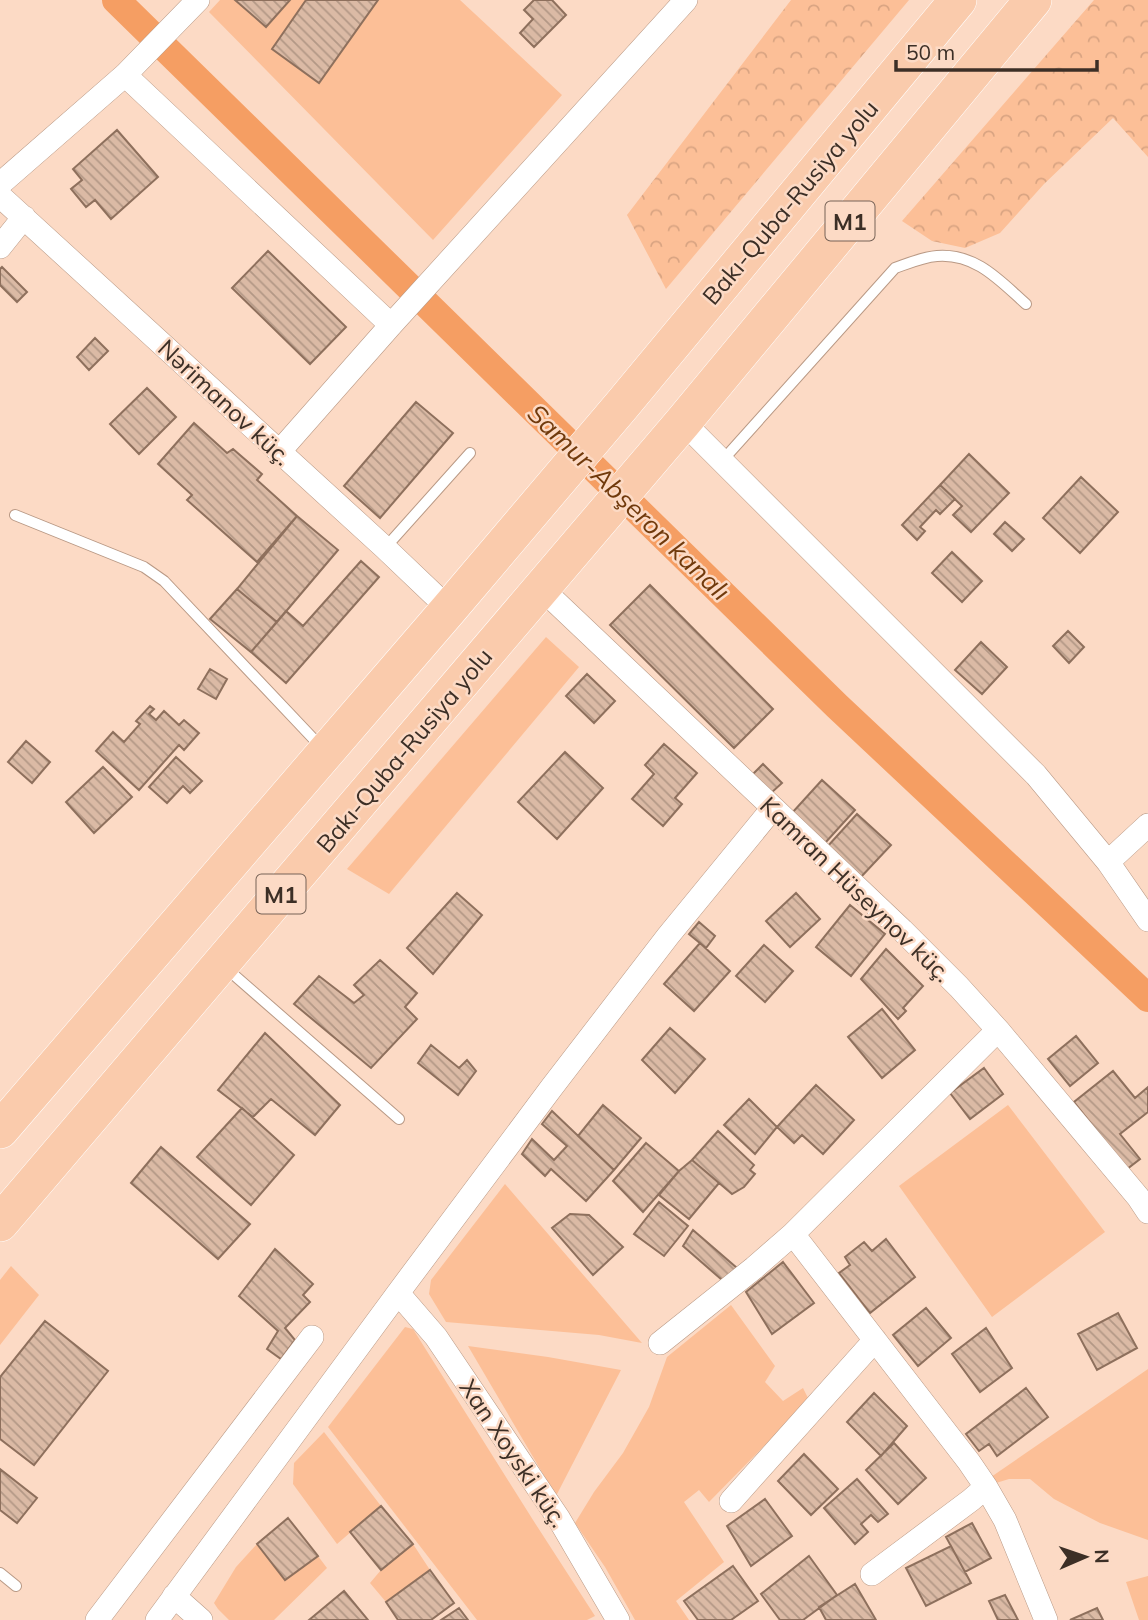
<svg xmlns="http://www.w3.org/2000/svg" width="1148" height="1620" font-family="Mulish,sans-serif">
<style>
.green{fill:#fcbf97}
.forest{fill:url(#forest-crowns)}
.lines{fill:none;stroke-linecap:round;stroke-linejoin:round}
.canal{stroke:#f59e63;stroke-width:28}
.building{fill:url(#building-back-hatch);stroke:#8e705d;stroke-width:2}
.service-casing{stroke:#b99985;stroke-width:12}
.minor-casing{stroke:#b99985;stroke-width:24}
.trunk-casing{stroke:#fff;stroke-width:38}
.service{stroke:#fff;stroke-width:10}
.minor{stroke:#fff;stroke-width:23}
.trunk{stroke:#facbac;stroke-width:37}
.labels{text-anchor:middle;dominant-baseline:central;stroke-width:5;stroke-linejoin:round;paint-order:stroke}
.shield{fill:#fcdac5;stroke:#766256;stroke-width:2}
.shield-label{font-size:23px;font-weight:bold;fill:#3c2f26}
.street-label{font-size:24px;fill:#3c2f26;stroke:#fcdac5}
.water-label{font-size:26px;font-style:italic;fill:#713a0c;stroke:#fcdac5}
</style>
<defs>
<pattern id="forest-crowns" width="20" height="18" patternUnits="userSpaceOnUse" patternTransform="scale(1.75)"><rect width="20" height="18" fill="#fcbf97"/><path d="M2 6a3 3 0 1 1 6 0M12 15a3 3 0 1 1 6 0" fill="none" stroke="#d9a482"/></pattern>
<pattern id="building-back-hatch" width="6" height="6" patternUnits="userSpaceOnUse" patternTransform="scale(1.75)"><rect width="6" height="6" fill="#dbbaa5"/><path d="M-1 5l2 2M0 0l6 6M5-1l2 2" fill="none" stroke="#b39886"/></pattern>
</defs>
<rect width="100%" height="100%" fill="#fcdac5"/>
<path class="green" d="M220,0H460L562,95L433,240L209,12Z
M546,637L579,667L389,894L347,869Z
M1008,1105L1105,1232L992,1317L899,1186Z
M505,1184L642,1343L599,1335L446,1322L429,1294L431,1280Z
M11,1266L39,1295L0,1345V1280Z
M731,1305L775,1366L765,1382L783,1401L803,1388L809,1400L709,1502L699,1490L684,1502L724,1562L676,1601L689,1620H635L605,1567L575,1523L594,1492L623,1453L649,1407L667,1357Z
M405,1327L413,1329L533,1520L595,1616L587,1620H477L328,1427Z
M468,1346L548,1357L621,1370L556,1496Z
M1148,1369V1540L1100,1523L1054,1499L1030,1479H1009L996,1483L991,1477Z
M324,1432L381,1506L337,1544L293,1484L294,1463Z
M257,1544L285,1580L318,1556L327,1568L274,1620H229L218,1609L214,1603L236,1567Z
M413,1544L430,1570L386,1602L370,1583L381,1570Z
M1148,1576V1620H1139L1126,1582Z"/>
<path class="forest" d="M791,0H909L666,289L627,215Z
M1094,0H1148V157L1113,118L1044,184L1000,233L965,248L932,241L902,221Z"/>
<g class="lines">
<path class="canal" d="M116,0L837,706L1148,998"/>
</g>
<path class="building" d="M235,0H290L266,27Z
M306,0H378L319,83L272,49Z
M534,0H552L566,15L534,47L520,33L533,19L524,10Z
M117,130L158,177L111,219L95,200L86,207L71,189L82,180L73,169Z
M268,251L346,327L310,364L232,288Z
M2,267L27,292L17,302L0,285V269Z
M95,338L108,351L89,370L77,357Z
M147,388L176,417L139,454L110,424Z
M416,402L453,433L380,518L344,486Z
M194,423L227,453L233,449L262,474L257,480L297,516L257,562L187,500L192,495L158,464Z
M969,454L1009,493L971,532L953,515L962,506L940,485Z
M1081,477L1118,512L1080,553L1043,518Z
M940,485L955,499L940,514L936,510L920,527L925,531L917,540L902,525Z
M297,516L338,550L277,622L237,589Z
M1005,522L1024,539L1012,551L994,534Z
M952,552L982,581L962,602L932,573Z
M361,561L379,577L286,683L251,652L286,611L303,626Z
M650,585L773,709L734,748L610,625Z
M237,589L277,622L251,652L210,619Z
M1068,631L1084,647L1069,663L1053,646Z
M981,642L1007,667L982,694L955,670Z
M210,669L227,679L216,699L198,689Z
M587,674L615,701L594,723L566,696Z
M150,706L154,709L149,714L156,720L164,711L179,725L184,720L199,733L184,750L179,745L139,790L96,751L113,732L124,742L140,724L136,721Z
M26,741L50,762L32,783L8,762Z
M664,744L697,773L675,798L682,804L663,826L632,799L654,774L645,765Z
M565,752L603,788L557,839L518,802Z
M176,757L202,781L190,793L183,786L167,803L149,787Z
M763,764L782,783L770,794L750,777Z
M103,767L132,797L94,833L66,802Z
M822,780L855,810L825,843L792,813Z
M857,814L891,845L860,878L827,847Z
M457,893L482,915L433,974L407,948Z
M796,893L820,919L790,947L766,921Z
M850,905L885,934L851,976L816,947Z
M699,922L715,936L706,948L689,934Z
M700,943L730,971L694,1011L664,984Z
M764,945L793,971L765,1002L736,976Z
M886,949L923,986L903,1008L906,1011L898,1019L861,979Z
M380,960L417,993L405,1007L417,1019L371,1068L294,1004L319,976L354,1003L364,995L354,985Z
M882,1009L915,1050L882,1078L848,1037Z
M670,1028L705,1059L675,1093L642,1060Z
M265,1033L340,1105L315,1135L271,1099L253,1117L218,1090Z
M1076,1036L1098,1063L1070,1086L1048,1059Z
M431,1045L459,1068L467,1060L476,1071L458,1095L418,1063Z
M984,1068L1003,1094L970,1119L950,1093Z
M1113,1071L1135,1098L1148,1087V1112L1120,1134L1140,1159L1127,1169L1074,1102Z
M816,1085L854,1120L823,1154L802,1135L794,1143L777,1127Z
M749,1099L777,1127L755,1154L724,1125Z
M603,1105L641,1138L614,1170L578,1136Z
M242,1108L294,1155L251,1205L197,1157Z
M552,1111L614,1170L586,1201L551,1169L545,1176L522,1154L532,1139L554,1160L567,1146L542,1124Z
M718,1131L754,1165L750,1170L755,1174L744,1187L732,1194L692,1160Z
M646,1143L679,1171L643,1212L613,1181Z
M161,1147L250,1224L218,1259L131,1183Z
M692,1160L719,1183L689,1219L659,1195L679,1171Z
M659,1202L688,1226L664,1256L634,1234Z
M570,1214L589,1215L623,1247L593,1275L552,1228Z
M693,1230L737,1268L722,1280L683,1246Z
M886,1239L915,1277L870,1313L839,1273L850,1265L845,1257L864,1242L872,1251Z
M275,1249L313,1284L303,1295L310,1302L285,1328L295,1340L281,1359L267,1349L278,1331L239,1296Z
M783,1262L814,1303L772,1334L746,1292Z
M926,1308L951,1338L918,1366L893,1335Z
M1118,1313L1137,1348L1097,1370L1078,1334Z
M45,1321L108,1371L34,1465L0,1439V1377Z
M986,1328L1012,1368L980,1392L952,1354Z
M1026,1388L1048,1417L997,1456L989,1444L979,1451L966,1434Z
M874,1393L907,1426L881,1456L847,1422Z
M894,1443L926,1478L898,1504L866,1470Z
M804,1454L838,1489L811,1515L778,1481Z
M0,1469L37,1498L17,1523L0,1510Z
M857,1479L888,1514L878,1522L871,1515L861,1524L868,1532L855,1544L824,1508Z
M765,1499L792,1536L751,1566L727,1526Z
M381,1506L413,1544L381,1570L350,1532Z
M288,1518L318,1556L285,1580L257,1544Z
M972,1523L991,1558L965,1572L946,1537Z
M951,1546L971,1583L926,1606L906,1568Z
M809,1556L837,1595L803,1620H780L761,1594Z
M733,1566L758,1601L731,1620H698L684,1601Z
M430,1570L454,1603L431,1620H398L386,1602Z
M855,1584L876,1620H826L819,1607Z
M344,1591L368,1620H309Z
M1005,1595L1018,1620H998L989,1601Z
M459,1608L468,1620H441Z
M1097,1608L1103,1620H1070Z"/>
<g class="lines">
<defs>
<path id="service" d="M722,461L895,268C909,263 923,257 937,256C976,253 1000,281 1026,304
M15,515L144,567L164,581L323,749
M385,548L470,453
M226,968L399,1119
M0,1573L16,1586"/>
<path id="minor" d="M125,75L391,325
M0,184L125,75L198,0
M0,196L385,548L449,609
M0,247L24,217
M683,422L1036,775L1108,862L1148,920
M279,452L391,325L686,0
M541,588L902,930L959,987L998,1030L1138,1197L1148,1212
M1108,862L1148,825
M793,1234L969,1462L986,1487L1005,1520L1046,1620
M398,1293L436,1337L559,1519L618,1620
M660,1343L754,1268L793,1234L998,1030
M731,1501L875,1340
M872,1574L971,1500L986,1487
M174,1596L201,1620
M97,1620L312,1337
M157,1620L398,1293L552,1087L668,936L772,809"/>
<path id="trunk" d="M0,1130L449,609L622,405L958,0
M0,1223L683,422L1033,0"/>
</defs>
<use href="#service" class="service-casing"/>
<use href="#minor" class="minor-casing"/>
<use href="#trunk" class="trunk-casing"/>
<use href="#service" class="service"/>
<use href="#minor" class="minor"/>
<use href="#trunk" class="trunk"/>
</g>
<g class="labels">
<g class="shield">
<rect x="825.5" y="201.5" width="49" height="39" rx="5"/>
<rect x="256.5" y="874.5" width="49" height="39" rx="5"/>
</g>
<g class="shield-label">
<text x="850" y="221">M1</text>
<text x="281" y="894">M1</text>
</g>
<g class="street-label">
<text transform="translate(790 202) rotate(-50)">Bakı-Quba-Rusiya yolu</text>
<text transform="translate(225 402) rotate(43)">Nərimanov küç.</text>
<text transform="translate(404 750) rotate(-50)">Bakı-Quba-Rusiya yolu</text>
<text transform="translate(856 889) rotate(44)">Kamran Hüseynov küç.</text>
<text transform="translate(514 1453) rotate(56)">Xan Xoyski küç.</text>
</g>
<g class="water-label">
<text transform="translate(629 502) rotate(44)">Samur-Abşeron kanalı</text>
</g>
</g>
<g transform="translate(1085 1557) rotate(88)" stroke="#fcdac5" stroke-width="5" paint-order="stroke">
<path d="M0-5L12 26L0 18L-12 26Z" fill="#3c2f26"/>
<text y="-10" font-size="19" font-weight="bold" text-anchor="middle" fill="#3c2f26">N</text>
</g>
<path d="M896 60v10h201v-10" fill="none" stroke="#3c2f26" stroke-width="3.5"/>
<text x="906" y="60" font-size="21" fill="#3c2f26" stroke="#fcdac5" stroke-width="5" paint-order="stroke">50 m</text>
</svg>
